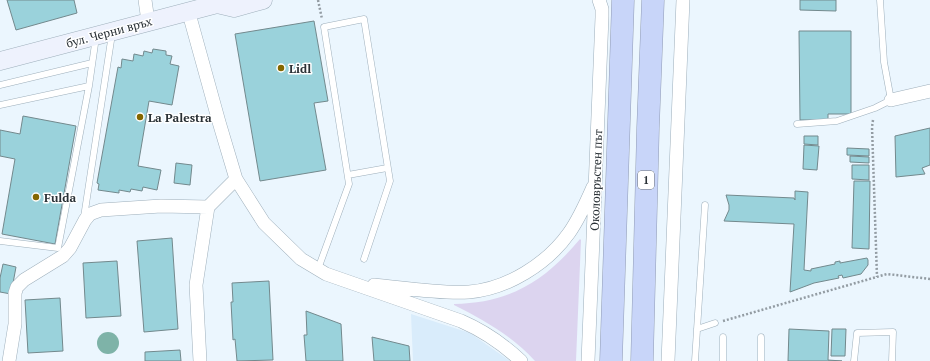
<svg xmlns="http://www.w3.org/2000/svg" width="930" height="361" font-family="'PT Serif',serif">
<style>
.built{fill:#d9ecfb}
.green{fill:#dcd4ef}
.water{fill:#7eb3a8}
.building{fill:#9ad2db;stroke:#73898d}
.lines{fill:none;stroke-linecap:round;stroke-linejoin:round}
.lane-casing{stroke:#9eafbb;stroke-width:7}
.street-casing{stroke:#9eafbb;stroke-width:14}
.secondary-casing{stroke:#9eafbb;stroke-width:19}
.highway-casing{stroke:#919cb5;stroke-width:23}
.path{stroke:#939ca3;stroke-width:2.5;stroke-dasharray:2 2;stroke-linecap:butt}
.lane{stroke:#fff;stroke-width:6}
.street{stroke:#fff;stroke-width:13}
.secondary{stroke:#eef2fd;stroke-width:18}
.highway{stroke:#c8d5f9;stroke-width:22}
.poi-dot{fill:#846700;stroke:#fff;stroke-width:1.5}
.labels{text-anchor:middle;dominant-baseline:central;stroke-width:3;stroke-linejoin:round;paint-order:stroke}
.shield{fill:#fff;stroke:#6a6f72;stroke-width:1}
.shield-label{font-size:11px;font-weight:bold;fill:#2a3136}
.street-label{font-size:12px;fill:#2a3136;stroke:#fff}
.poi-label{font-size:12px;font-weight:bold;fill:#2a3136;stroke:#fff;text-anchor:start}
</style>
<rect width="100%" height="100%" fill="#ebf6fe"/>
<path class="built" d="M411,314L470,333L510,361H413Z"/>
<path class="green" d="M580,239L581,240L576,361H535C512,336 484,320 454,305V304C510,303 545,281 580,239Z"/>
<path class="water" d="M97 343a11 11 0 1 1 22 0a11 11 0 1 1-22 0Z"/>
<path class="building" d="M7,0H74L77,13L16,30Z
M800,0H836V11L800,10Z
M314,21L328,101L314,103L326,170L260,181L235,34Z
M799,31H851V114H828V120H800Z
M153,49L166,51V55L172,56L170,64L179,66L172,105L149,101L138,166L161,170L157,190L143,187L142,191L131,189L130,192L119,190V193L98,190L99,184L97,183L118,67L121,68L122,59L133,61L134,54L143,56L144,51L152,53Z
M23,116L76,126L55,244L2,234L15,159L0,156V130L20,134Z
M930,128V165L922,168L925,174L896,177L895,136Z
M804,136H818V145L804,144Z
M804,145L819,146L817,170L803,169Z
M847,148L869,149V156L847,155Z
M850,156L869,157V163L850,162Z
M176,163L192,165L190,185L174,183Z
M852,165H869V180L852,179Z
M854,181H870L869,249L852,248Z
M795,191L808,192L804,270L811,271V269L835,264V262L840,261V263L867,258L868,260V265L861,274L843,278L842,275L838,276L839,278L814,283L790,292L794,224L724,221L729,210V205L726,195L794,198L795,200Z
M172,238L178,329L144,332L137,241Z
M117,261L121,316L86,318L83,263Z
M3,264L16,267L11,294L0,292V278Z
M269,281L273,360L237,361L235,339L233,340L231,302H233L232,283Z
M60,298L63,351L28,353L25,300Z
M306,311L341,324L343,361H306L304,335H307Z
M789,329L829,331L828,360L842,361H788Z
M832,329H846L845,356H831Z
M372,337L409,346L410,361H374Z
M180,350L181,361H145V352Z"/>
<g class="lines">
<defs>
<path id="lane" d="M0,85L92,63
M0,105L89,86L96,37
M797,124L837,121L875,108L891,100L884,62L880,0
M348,175L387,168
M84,217L112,34
M0,241L58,248L89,86
M318,269L349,184L324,27L364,19L390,181L364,259
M697,329L715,323
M761,337V361
M695,361L705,205
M723,361V337
M854,361L857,333L893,332L892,361"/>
<path id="street" d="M145,0L148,21
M188,10L219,122L236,179L264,223L301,259L326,274L461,321C484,331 503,344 521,361
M891,100L930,91
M208,207L236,179
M374,285C404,288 440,294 469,292C507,289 547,264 569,233C579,219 586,203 593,187
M9,361L15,324V293L17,287L24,280L63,256L70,248L85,220L90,214L101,210L161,206L208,207
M200,361L196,285L208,207
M588,361L602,17V9L599,0
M668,361L683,0"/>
<path id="secondary" d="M0,61L217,4L234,8L263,0"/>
<path id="highway" d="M611,361L623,0
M642,361L648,128L653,0"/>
</defs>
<use href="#lane" class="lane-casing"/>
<use href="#street" class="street-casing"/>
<use href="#secondary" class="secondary-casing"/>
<use href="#highway" class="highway-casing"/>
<path class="path" d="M318,0L322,19
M873,120L872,127L877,277
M723,321L887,274L930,279"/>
<use href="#lane" class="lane"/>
<use href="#street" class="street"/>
<use href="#secondary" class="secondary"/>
<use href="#highway" class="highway"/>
</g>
<g class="poi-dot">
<circle cx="281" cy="68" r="4"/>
<circle cx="140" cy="117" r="4"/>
<circle cx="36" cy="197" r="4"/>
</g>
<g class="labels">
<rect class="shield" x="638" y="171" width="16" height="18" rx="3"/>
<g class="shield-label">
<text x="646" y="180">1</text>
</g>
<g class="street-label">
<text transform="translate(109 32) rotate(-15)">бул. Черни връх</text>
<text transform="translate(596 180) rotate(-88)">Околовръстен път</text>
</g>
<g class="poi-label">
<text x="289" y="68">Lidl</text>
<text x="148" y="117">La Palestra</text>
<text x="44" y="197">Fulda</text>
</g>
</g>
</svg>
